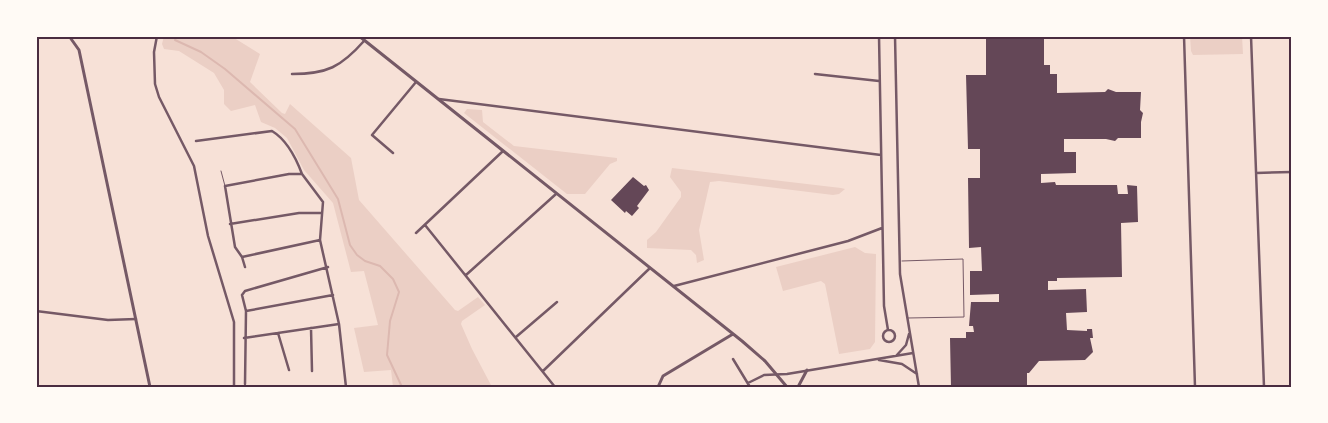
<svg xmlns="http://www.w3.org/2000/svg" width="1328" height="423" font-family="'IBM Plex Sans',sans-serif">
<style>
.green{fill:#ebcfc5}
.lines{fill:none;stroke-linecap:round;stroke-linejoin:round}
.stream{stroke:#dcb8b0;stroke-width:2}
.building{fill:#644757}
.service{stroke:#755966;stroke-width:1}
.minor{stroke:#755966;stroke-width:2.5}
.tertiary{stroke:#755966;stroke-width:3}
.neatline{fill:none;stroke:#4a2c40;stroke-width:2}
</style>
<rect width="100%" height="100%" fill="#f7e1d7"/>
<path class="green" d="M164,36H231L260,54L250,82L282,113L285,114L290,104L351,158L359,200L455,310L458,311L478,297L485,305L462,321L461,324L472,349L492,387H393L391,370L364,372L354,328L378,325L364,271L351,272L333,203L304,170L287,138L275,128L261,122L255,105L231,111L224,104V90L214,73L179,51L164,49L162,44Z
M1190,36H1242L1243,54L1193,55L1191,51Z
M467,109L482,110L483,122L514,146L617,158V161L610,164L585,194H567L464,113Z
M672,168L841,188L845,189L839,194L833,195L719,181L710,182L699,230L704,260L697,263L696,255L691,250L647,248V240L656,232L681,197V192L670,177Z
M855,247L865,253L876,254L875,342L870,349L839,354L825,284L821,281L783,291L776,267Z"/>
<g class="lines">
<path class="stream" d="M175,40L201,52L225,69L295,129L338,199L350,245L357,255L365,261L380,266L393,279L399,292L390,321L387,355L402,387"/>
</g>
<path class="building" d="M986,36H1044V65H1050V74H1057V93L1105,92L1108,89L1116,92H1141L1140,110L1143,113L1141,122V138H1118L1115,141L1106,139H1064V152H1076V173L1041,174V183L1055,182L1056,185H1117L1118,194H1128L1127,185L1137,186L1138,222L1121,223L1122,277L1057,278V281H1048V290L1086,289L1087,312L1066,313L1067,330L1087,331V329H1092L1093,338H1090L1093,352L1085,360L1039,361L1029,373H1027V387H951L950,338H966V332H974L973,326H969L971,302H999V294L970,295V271H982L981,247L969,248L968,178H980V149H968L966,75H986Z
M633,177L644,186L646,185L649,190L637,206L639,208L632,216L626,211L625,213L611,200Z"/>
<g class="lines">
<path class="service" d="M221,171L225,186
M902,261L963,259L964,317L908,318"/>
<path class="minor" d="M157,36L154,52L155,84L159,97L194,166L208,236L234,322V387
M879,36L884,306L888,330
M895,36L900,274L919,387
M1184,36L1195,387
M1251,36L1264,387
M292,74C327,74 341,67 364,41
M815,74L879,81
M439,99L881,155
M196,141L272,131C287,140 296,158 302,174
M393,153L372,135L416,82
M1256,173L1292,172
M230,224L299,213H322
M425,225L555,387
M416,233L503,151
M242,257L320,240
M245,267L242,257L235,247L225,186L289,174H302L323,202L320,240L339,324L346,387
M466,275L556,194
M674,286L848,241L882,228
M36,311L108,320L136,319
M246,311L333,295
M311,328L312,371
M883 336a6 6 0 1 1 12 0a6 6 0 1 1-12 0Z
M278,333L289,370
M516,337L557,302
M244,338L339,324
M896,356L906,345L909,334
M733,359L750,387
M879,360L902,364L917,374
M543,371L650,268
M748,383L764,375L787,374L913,353
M245,384L246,311L242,295L245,291L328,267"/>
<path class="tertiary" d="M69,36L79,50L150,387
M359,36L742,341L765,361L787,387
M658,387L663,376L733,334
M798,387L807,370"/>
</g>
<rect width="1328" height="423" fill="none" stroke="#fffaf5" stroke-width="75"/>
<rect x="38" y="38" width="1252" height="348" class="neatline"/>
</svg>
